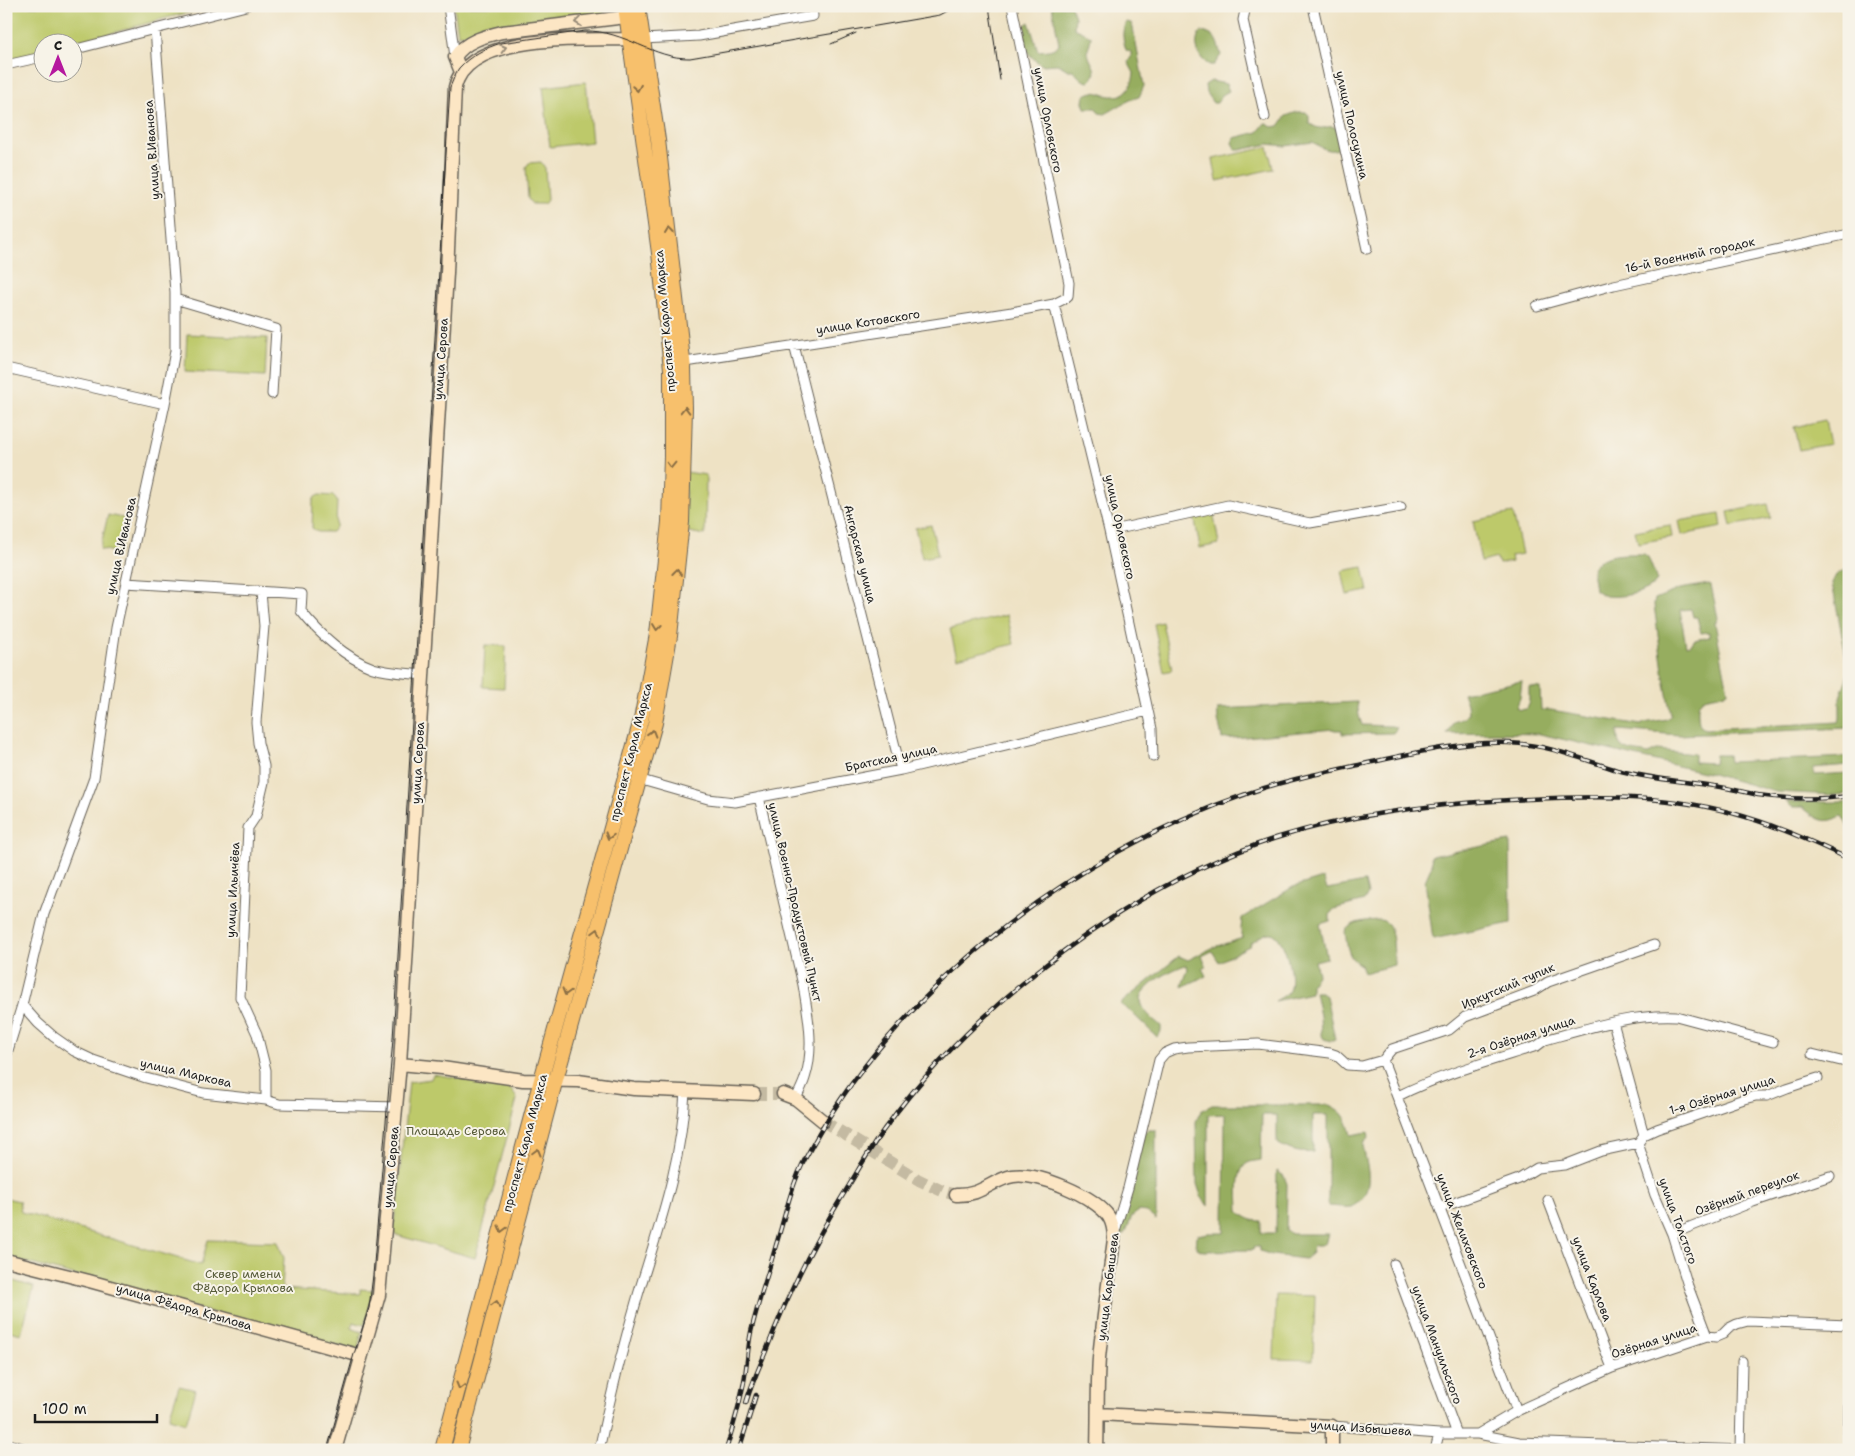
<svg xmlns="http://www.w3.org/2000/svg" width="1855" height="1456" font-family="'Shantell Sans',sans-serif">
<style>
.green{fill:#bdc96a;stroke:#6c7243}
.forest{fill:#96ad5e;stroke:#59643d;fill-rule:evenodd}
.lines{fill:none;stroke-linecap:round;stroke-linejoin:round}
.secondary-tunnel{stroke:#c4baa2;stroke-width:12;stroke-dasharray:12 6;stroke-linecap:butt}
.street-casing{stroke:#666157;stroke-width:11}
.secondary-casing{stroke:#666157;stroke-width:15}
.primary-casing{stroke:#666157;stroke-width:16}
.street{stroke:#fff;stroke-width:9}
.secondary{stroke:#fce6c4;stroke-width:12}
.primary{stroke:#f7c06c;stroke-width:14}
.tram{stroke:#1c1c1c;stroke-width:1}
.rail-casing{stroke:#1c1c1c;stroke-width:4.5}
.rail{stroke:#f7f3e8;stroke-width:2.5;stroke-dasharray:8;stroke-linecap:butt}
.oneway{stroke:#978b78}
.oneway2{stroke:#8a6e44}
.labels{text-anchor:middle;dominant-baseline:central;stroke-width:4;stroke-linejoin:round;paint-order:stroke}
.street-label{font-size:12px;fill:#1c1c1c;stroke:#f7f3e8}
.park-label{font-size:12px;fill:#545937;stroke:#f7f3e8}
</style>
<rect width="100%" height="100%" fill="#f7f3e8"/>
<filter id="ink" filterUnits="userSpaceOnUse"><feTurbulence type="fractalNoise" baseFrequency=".02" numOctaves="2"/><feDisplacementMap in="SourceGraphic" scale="10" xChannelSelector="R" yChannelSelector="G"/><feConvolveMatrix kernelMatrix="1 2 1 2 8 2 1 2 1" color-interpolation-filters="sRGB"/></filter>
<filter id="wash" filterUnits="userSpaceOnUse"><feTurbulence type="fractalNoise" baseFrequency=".0096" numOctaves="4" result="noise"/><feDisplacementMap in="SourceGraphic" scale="20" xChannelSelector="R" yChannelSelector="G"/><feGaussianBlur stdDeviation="1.12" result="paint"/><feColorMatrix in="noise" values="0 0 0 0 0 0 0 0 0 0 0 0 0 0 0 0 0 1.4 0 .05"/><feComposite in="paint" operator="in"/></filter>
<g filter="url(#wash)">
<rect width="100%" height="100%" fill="#eee2c4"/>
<path class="green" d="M12,6H217L166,18L73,44L72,42H42V53L16,61L11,56Z
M454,6H604L605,15L458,35Z
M586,82L592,142L550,147L543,87Z
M1268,147L1273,169L1217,181L1213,159Z
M541,162L545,168L547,200L544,204H532L528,199L526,167L529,163Z
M187,334L267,338L265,376L185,372Z
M1825,420L1830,444L1799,450L1794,427Z
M686,472L706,475L705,535L684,531Z
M319,495L334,496L337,500L336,527L332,532H318L312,528L313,501L315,497Z
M1768,504L1771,518L1731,526L1728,512Z
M1213,511L1219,544L1200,548L1194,515Z
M1513,513L1522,554L1511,556L1512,562L1499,564L1497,558L1481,562L1473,521Z
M1720,514L1722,527L1682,535L1679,521Z
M108,515L127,519L120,553L100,549Z
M931,525L938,555L922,558L915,528Z
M1670,525L1672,537L1638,543L1635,531Z
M1363,567L1368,591L1347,595L1342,571Z
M1007,615L1014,644L957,658L950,629Z
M1162,622L1172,670L1164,672L1154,624Z
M485,645L506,646L504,688L483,687Z
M433,1074L507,1086L513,1092L517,1099L475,1258L393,1234L409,1082L431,1079Z
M6,1198L19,1201L21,1212L201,1265L208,1240L278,1242L284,1258L282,1289L360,1294V1289L373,1290L370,1309L364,1325L353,1322L351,1328L362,1332L358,1348L352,1350L6,1257Z
M6,1279L34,1287L21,1334L6,1330Z
M1276,1295L1315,1296L1313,1360L1274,1359Z
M179,1386L196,1390L186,1423L169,1418Z"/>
<path class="forest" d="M1052,6H1071L1075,17L1074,28L1091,36C1091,42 1088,46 1088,52C1089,64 1102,70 1089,82C1081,81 1078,76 1073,70H1068L1058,64L1042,65C1023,52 1024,47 1025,25L1029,22L1038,51C1047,50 1053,51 1059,44Z
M1126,22L1131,23L1133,28L1144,86L1139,97C1127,100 1115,109 1105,114L1099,113L1096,108H1085L1083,102L1084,96C1095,87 1103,97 1115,96C1127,96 1133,84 1134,73L1128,62L1131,57V52L1126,50C1123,40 1121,32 1126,22Z
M1201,32C1217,34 1217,42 1221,55L1214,65H1210C1198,60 1192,42 1201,32Z
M1211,81L1226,84L1229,91L1222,95L1217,103H1213L1206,93L1205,85Z
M1297,112H1306L1309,115V123C1324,134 1325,123 1337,128L1340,141L1338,149C1328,153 1320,147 1313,142L1285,146L1268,144L1240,150H1236L1232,143L1234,138L1258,132L1265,123L1272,127L1279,126L1286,116Z
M1644,554L1648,557L1657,580C1652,593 1618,598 1606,596C1602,595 1599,592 1595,590L1592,570C1599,552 1627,554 1644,554Z
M1849,567V728L1679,735L1618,730C1615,753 1631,750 1648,754L1657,750L1694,754V762L1714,763L1715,755H1728L1729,762L1849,757V765L1813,768L1814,775L1849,773V794L1834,795L1776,792L1712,774L1540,734L1495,733L1447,734L1454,722L1464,718L1468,713L1467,704L1463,693L1522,681L1520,698L1516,708L1520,710L1526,709L1529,702V687L1540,688L1541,710H1551L1641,725L1644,723L1667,719L1671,715L1664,678L1654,605L1655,599L1680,589L1709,584L1711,585L1718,618L1715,623L1728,691C1713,701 1696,690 1698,715C1699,722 1698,726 1705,729L1839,722L1840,718V697L1849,672L1832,583L1836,575ZM1691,609L1693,617H1697L1701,633L1709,632V637L1694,640L1691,645L1686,646L1680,610Z
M1357,702L1359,716L1362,725L1392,726L1397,728L1393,733L1342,734V730H1334V729L1222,739C1221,728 1216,719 1218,709Z
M1786,802H1849V829L1843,817L1841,816C1824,826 1816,818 1802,807H1792Z
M1510,841L1511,923L1433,939L1425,881L1432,865L1431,856Z
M1323,878L1327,889L1365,882L1368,894L1364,901L1334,909L1330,914V921L1320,924L1327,958L1315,961L1318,974L1311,985V993L1275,1001C1278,999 1285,996 1288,992C1296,982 1285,935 1271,933C1265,932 1256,940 1250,943L1251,945L1219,962L1212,951L1202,956L1206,966L1202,968L1206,976L1182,987C1183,980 1187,975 1188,968L1186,965C1174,968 1139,987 1141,1001C1143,1012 1153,1019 1161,1026V1032L1157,1037L1131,1012L1120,1004L1179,956L1188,960L1214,947L1243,938L1241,929L1242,918L1293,887Z
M1379,920C1381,920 1385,921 1387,923C1394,929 1394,956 1394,965L1364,973L1361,965C1347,959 1347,944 1345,931C1354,920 1366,921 1379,920Z
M1315,992H1321L1326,996L1335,1039L1330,1041L1324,1039L1321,1034L1320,1016Z
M1212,1105H1329C1345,1112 1347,1120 1351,1135L1368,1132L1369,1137L1363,1144C1365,1162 1374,1180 1363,1197C1360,1201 1356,1205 1351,1207C1345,1208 1335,1206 1328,1206V1115H1313V1152C1299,1154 1289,1150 1277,1143V1115H1262L1261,1160C1256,1161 1250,1161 1246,1164C1235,1174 1239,1198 1239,1211C1245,1218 1252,1221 1261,1221V1233H1276L1277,1171L1284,1176L1287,1184L1286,1231L1292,1234H1328L1325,1243L1321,1245H1313L1312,1253L1305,1259L1272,1255L1260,1251V1247H1254L1253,1250L1203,1251L1196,1248L1197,1235L1208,1233H1224L1225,1114L1208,1115V1206L1201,1196L1197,1184L1196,1121L1201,1111Z
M1148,1130H1156V1220L1146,1212L1139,1211L1132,1216L1125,1234L1120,1236L1117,1234L1144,1132Z"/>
</g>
<g filter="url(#ink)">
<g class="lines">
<path class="secondary-tunnel" d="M754,1094H783
M823,1121L919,1180L942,1191L956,1195"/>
<defs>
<path id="street" d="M448,6L455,57
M1246,6L1243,20L1265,117
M1313,6L1367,249
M643,39L699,36L813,16L812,6
M72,50L246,6
M6,65L42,57
M175,299L276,329L272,394
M1054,304L1109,531L1152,729L1153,757
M1537,306L1614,285L1849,234
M794,345L901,770
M679,363L1012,312L1054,304L1068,297L1069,283L1012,6
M6,368L165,404
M1109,531L1228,505L1310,523L1401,507
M126,583L302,594L301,611C319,634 346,658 373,668C389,673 407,673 423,675
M261,592L264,626L256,722L258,743L264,766V782L256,816L248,828L240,997L257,1034L266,1070V1100
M638,779L708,799L735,802L901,770L1148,711
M759,797L803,985C808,1015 815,1048 805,1078C803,1085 799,1092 796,1099
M22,1005L38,1023L54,1037L74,1051L93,1060L146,1078L203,1093L266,1100L279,1104L397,1107
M1613,1022L1644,1135
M1812,1054L1849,1063
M6,1057L22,1005L44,914L94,778L116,628L165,404L175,351V292L155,29
M1383,1060L1517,1411
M1398,1096C1442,1074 1490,1061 1537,1046L1545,1040C1588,1028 1631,1014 1676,1016L1773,1042
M1638,1143L1655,1195L1672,1234L1688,1286L1707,1336
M1548,1200L1612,1368
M1440,1208L1519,1179L1537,1168L1565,1165L1601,1151L1638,1143L1644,1135L1657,1129L1744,1099L1756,1096H1767L1787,1088L1818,1078
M1115,1231L1128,1188L1159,1060L1165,1053L1174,1049L1188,1047L1258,1044L1330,1053L1336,1055L1347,1065L1362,1066L1383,1060L1392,1049L1449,1030L1465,1017L1534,991L1548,982L1654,945
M1672,1234L1753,1202L1830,1176
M1394,1264L1457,1434
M1332,1426L1439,1434H1478L1519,1442L1743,1450
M1478,1434L1517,1411L1612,1368L1698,1339L1707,1336L1716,1337L1723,1334L1729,1328L1737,1324L1748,1321L1849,1325
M6,1443L29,1450
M599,1450C610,1397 623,1346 638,1295C659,1226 682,1163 685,1091
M1435,1450L1439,1434
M1740,1450L1742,1361
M1848,1450L1849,1399"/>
<path id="secondary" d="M461,72L455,57C465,41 485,36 502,32L626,17
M400,1064L442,1068L523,1080L578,1081L634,1089L754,1094
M783,1094L796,1099L823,1121
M956,1195C982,1196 991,1180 1013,1176C1038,1172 1095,1196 1109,1217C1113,1224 1114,1232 1114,1239C1109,1279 1103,1318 1099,1358C1097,1388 1098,1419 1097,1450
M6,1260L89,1281L361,1356
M1098,1414L1332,1426V1450
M335,1450L379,1295L400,1064L447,273L455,87C468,29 596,41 640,39"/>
<path id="primary" d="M442,1450L536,1098L641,720L657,634L669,522L671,456V369L659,253L625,6
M458,1450L550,1101L655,723L670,636L682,522L685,408L684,369L658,140L638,6"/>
</defs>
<use href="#street" class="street-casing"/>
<use href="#secondary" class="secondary-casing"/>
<use href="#primary" class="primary-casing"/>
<use href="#street" class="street"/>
<use href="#secondary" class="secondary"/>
<use href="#primary" class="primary"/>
<path class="tram" d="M989,6L1000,80
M831,44L856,33
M327,1450L354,1354L369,1308L373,1275L393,1039L450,87C453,81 455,73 459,68C470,56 485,48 501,43L585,31C625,30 653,59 690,58L940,15L957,6"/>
<defs>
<path id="rail" d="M746,1403C751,1385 759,1368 766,1351C787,1296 812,1245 843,1195C858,1171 871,1146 888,1124C915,1086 947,1052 981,1020C1065,942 1166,874 1276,838C1352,814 1431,804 1510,800C1583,796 1660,793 1732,813C1773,824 1811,841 1849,859
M726,1450C732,1430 738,1411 742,1391C747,1372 747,1351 751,1332C758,1302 768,1274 776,1245C785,1216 791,1186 805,1159C892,992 1073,853 1249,793C1285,780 1322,773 1359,765C1405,755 1461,741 1508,743C1546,744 1581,759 1617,770C1649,779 1682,781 1714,786C1729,788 1744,792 1758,795C1788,799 1820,800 1849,796
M739,1450L756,1395"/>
</defs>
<use href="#rail" class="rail-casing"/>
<use href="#rail" class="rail"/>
</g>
<defs><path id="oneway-chevron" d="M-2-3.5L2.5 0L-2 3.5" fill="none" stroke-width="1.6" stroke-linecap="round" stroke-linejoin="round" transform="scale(1.25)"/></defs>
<g class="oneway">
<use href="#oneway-chevron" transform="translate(578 22) rotate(173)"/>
<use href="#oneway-chevron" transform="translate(503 48) rotate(-14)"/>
</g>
<g class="oneway2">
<use href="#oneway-chevron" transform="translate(637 88) rotate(81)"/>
<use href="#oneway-chevron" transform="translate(669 231) rotate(-97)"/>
<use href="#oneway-chevron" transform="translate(685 410) rotate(-89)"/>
<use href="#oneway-chevron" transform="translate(671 465) rotate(92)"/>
<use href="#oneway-chevron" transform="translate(677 572) rotate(-83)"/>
<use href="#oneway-chevron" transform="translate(657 627) rotate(97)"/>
<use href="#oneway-chevron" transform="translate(652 733) rotate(-73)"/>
<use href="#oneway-chevron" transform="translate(609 836) rotate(106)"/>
<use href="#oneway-chevron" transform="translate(597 932) rotate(-74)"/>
<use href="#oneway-chevron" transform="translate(566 992) rotate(106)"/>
<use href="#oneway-chevron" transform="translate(537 1152) rotate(-75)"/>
<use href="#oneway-chevron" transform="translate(502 1229) rotate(105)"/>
<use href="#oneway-chevron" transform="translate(496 1304) rotate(-75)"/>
<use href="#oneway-chevron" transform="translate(460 1386) rotate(105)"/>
</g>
</g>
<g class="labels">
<g class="street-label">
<text transform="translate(1048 120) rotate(79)">улица Орловского</text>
<text transform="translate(1352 125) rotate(77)">улица Полосухина</text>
<text transform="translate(152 150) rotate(-94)">улица В.Иванова</text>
<text transform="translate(1690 255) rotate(-12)">16-й Военный городок</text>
<text transform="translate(665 321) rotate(-95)">проспект Карла Маркса</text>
<text transform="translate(868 322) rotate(-9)">улица Котовского</text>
<text transform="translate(441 359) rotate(-86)">улица Серова</text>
<text transform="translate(1120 527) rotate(78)">улица Орловского</text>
<text transform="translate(121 546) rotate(-77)">улица В.Иванова</text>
<text transform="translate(860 554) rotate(76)">Ангарская улица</text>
<text transform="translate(631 752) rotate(-76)">проспект Карла Маркса</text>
<text transform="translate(891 758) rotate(-12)">Братская улица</text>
<text transform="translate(418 763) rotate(-87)">улица Серова</text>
<text transform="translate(233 890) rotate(-87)">улица Ильичёва</text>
<text transform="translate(795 902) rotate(77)">улица Военно-Продуктовый Пункт</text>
<text transform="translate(1508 986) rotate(-23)">Иркутский тупик</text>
<text transform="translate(1521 1037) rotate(-18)">2-я Озёрная улица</text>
<text transform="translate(186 1073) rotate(13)">улица Маркова</text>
<text transform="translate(1722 1095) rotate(-17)">1-я Озёрная улица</text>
<text transform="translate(525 1143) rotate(-75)">проспект Карла Маркса</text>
<text transform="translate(391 1167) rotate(-85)">улица Серова</text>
<text transform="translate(1747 1193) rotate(-20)">Озёрный переулок</text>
<text transform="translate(1678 1221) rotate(70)">улица Толстого</text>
<text transform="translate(1462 1231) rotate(69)">улица Желиховского</text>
<text transform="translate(1592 1279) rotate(69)">улица Карлова</text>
<text transform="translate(1108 1287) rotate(-83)">улица Карбышева</text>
<text transform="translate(184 1307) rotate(16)">улица Фёдора Крылова</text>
<text transform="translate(1654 1341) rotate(-18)">Озёрная улица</text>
<text transform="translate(1437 1345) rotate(70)">улица Мануильского</text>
<text transform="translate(1361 1428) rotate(4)">улица Избышева</text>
</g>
<g class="park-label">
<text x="456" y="1131">Площадь Серова</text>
<text x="243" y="1274">Сквер имени<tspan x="243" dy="14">Фёдора Крылова</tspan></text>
</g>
</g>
<rect width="1855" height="1456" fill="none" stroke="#f7f3e8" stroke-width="25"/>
<g transform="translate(58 58)"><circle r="24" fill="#f7f3e8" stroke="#9f9d96"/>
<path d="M0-4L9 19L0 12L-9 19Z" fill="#b5179e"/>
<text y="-8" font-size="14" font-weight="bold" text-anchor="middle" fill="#1c1c1c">С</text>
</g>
<path d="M35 1414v8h122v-8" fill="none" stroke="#1c1c1c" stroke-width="2.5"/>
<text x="42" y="1414" font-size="15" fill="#1c1c1c" stroke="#f7f3e8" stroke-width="4" paint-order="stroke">100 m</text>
</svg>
